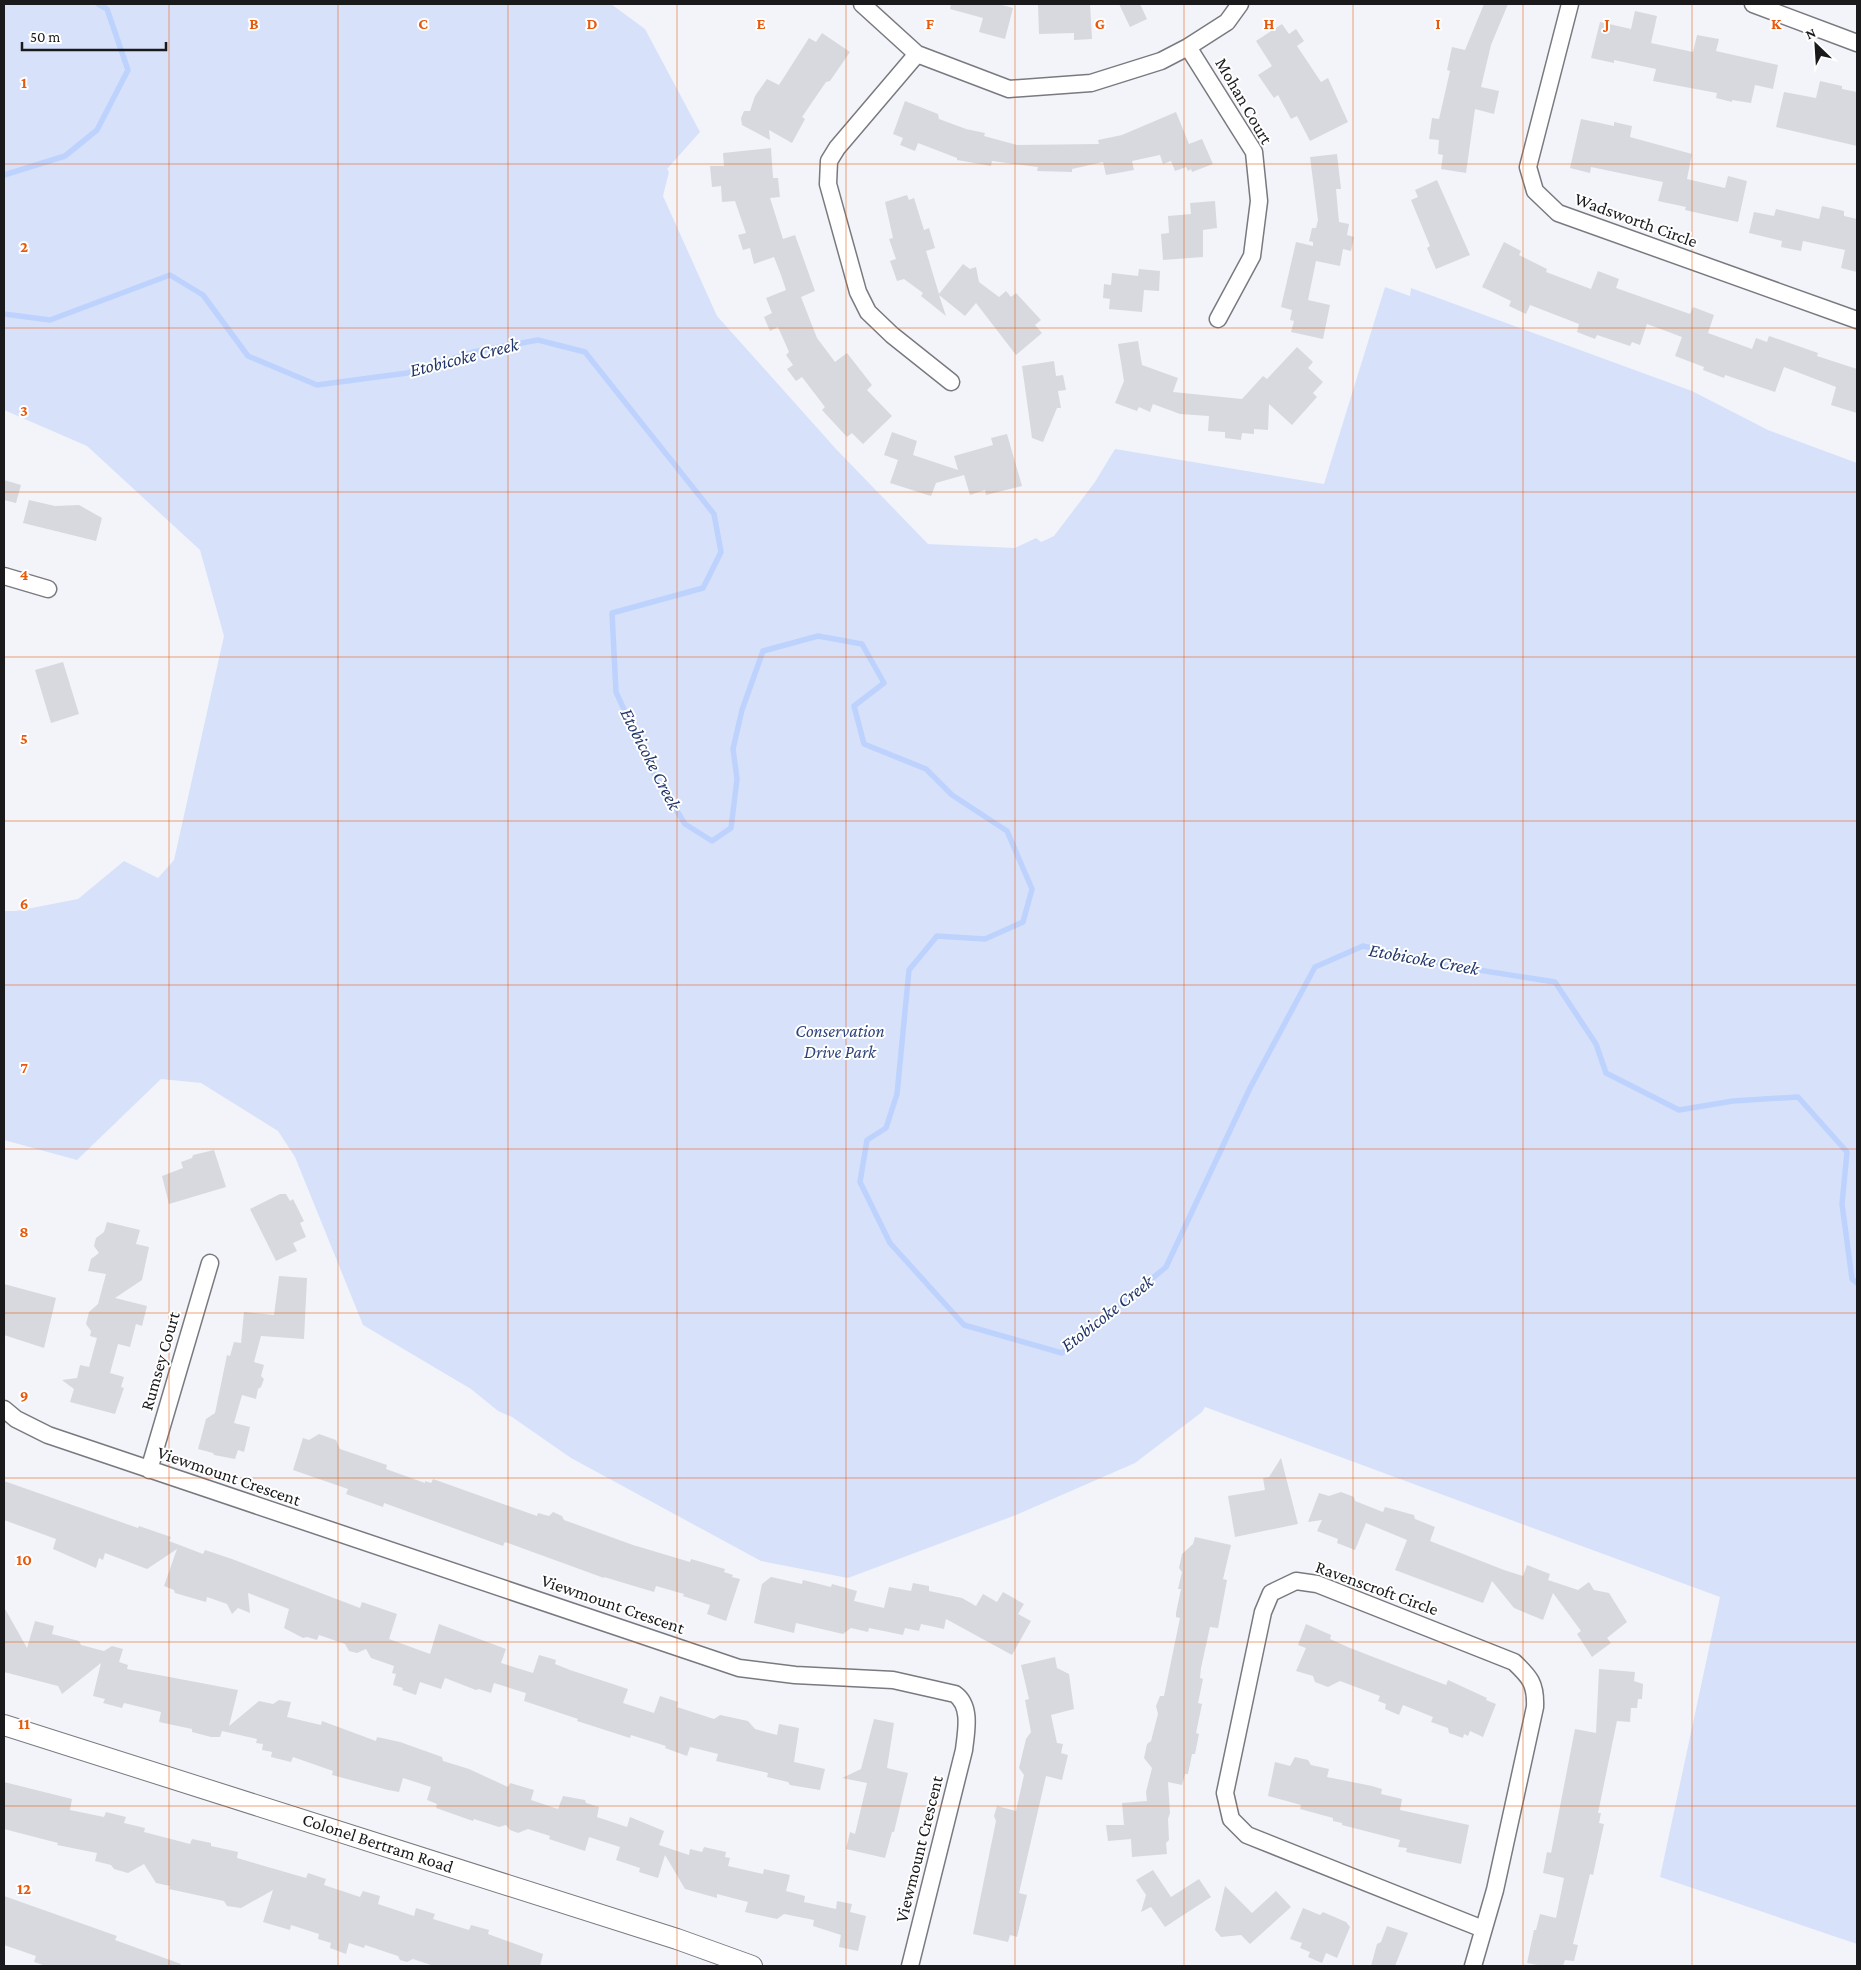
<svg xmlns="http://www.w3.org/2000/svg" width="1861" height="1970" font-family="'Crimson Pro',serif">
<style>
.green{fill:#d7e2fa}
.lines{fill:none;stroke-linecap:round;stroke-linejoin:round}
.stream{stroke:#bed2fe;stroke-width:5.5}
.building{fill:#d7d9de}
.minor-casing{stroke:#787a7f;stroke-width:19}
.tertiary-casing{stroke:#787a7f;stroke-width:22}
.minor{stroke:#fff;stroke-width:16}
.tertiary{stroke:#fff;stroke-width:20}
.grid{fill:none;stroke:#e8590c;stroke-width:1;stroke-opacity:0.55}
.labels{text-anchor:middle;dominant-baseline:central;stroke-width:4;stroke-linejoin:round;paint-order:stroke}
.street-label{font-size:18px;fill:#1a1a1c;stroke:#fff}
.park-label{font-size:18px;font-style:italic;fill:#2e447a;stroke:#fff}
.water-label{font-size:19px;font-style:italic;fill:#21366a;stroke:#fff}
.grid-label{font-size:16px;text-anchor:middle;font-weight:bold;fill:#e8590c;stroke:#fff;stroke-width:4;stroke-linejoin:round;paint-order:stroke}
</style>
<rect width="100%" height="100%" fill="#f2f4fa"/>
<path class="green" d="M4,4H611L645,29L700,132L667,169L669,172L663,196L717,316L836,449L928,544L1015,548L1036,538L1041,542L1054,536L1095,482L1115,449L1324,484L1385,287L1410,296L1411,288L1692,391L1768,430L1857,463V1944L1660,1877L1720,1597L1205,1407L1202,1412L1135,1463L1016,1515L848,1578L761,1561L571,1458L512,1417L498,1411L471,1389L363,1325L295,1157L278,1131L201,1083L161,1079L77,1160L4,1140V911H16L78,899L124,861L158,878L174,860L224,636L200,550L87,446L4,410Z"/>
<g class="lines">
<path class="stream" d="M4,175L65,156L97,130L128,70L107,9L98,4
M4,314L50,320L170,275L203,295L248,356L317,385L407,373L473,352L538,340L585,352L714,514L721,552L703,588L612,613L616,692L650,767L685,824L712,841L731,828L737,779L733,749L742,710L763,651L818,636L862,644L884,683L854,706L864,744L926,769L952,795L1007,831L1032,889L1023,922L985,939L937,936L909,970L897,1094L886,1128L867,1140L860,1182L890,1243L964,1325L1062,1353L1166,1267L1250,1088L1315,967L1363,946L1447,965L1555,982L1596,1044L1606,1073L1679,1110L1733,1101L1798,1097L1847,1152L1842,1204L1852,1279L1857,1283"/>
</g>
<path class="building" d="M951,4H998L1013,8L1005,39L979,32L983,18L950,9Z
M1038,4H1090L1092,39L1074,40V33L1039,34Z
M1119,4H1140L1147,19L1130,27Z
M1484,4H1508L1491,45L1481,87L1499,91L1494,114L1475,109L1466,173L1441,169L1443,155L1438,154L1439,140L1429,139L1432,118L1439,119L1450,71L1447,70L1452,47L1465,50Z
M1635,11L1657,16L1651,43L1693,52L1697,35L1719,39L1716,51L1778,65L1773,89L1755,85L1751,103L1732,100V102L1716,98L1717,93L1653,81L1656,69L1614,60V63L1591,58L1600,22L1631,29Z
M1282,24L1289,34L1296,29L1304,41L1297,46L1321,82L1328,78L1348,122L1310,141L1297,116L1291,119L1278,95L1274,98L1258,75L1272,66L1256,41Z
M822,33L850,52L830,81L826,82L802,117L805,119L792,143L769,130L770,140L742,125L741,118L744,111H750L755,96L767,79L779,85L809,38L816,42Z
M1820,81L1842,86V89L1857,92V146L1776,127L1784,92L1816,98Z
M905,101L938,114L939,119L966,129L985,133L984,136L1017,145L1099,144L1098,140L1122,135L1176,112L1189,144L1202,139L1213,164L1192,172L1191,169L1188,171L1186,167L1175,171L1171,161L1163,164L1160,155L1132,161L1134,170L1106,175L1103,162L1072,169V172L1037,171L1038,167L992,161L991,166L957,160V158L918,143L915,151L900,145L903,138L893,134Z
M1581,119L1614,126V122L1632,126L1630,137L1692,154L1687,179L1725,188L1728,176L1747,181L1738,222L1685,210L1686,207L1658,201L1663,182L1591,167L1590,173L1570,168Z
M771,148L773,178H778L780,197L770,198L783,239L795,235L815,291L801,297L817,338L835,362L847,353L872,385L867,390L892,416L863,444L852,433L847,437L822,410L825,407L802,377L796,381L787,369L793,365L786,355L789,352L778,327L770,331L764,317L772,313L766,298L786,290L781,275L774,257L754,264L750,248L743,250L738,235L746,233L735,201L722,202L721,186L712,187L710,166H724L723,153Z
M1337,154L1341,189H1336L1339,222L1349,224L1347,235L1354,237L1351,251L1343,249L1340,266L1316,261L1308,300L1330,305L1323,339L1291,332L1294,321L1290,320L1292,310L1281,307L1296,242L1313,246V242L1309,241L1312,228H1316L1318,220L1310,157Z
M1437,180L1470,255L1436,269L1427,248L1430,246L1411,200L1418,197L1415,190Z
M907,195L909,200L914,198L924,230L929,228L935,248L926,251L939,294L963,264L970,269L976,267L979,282L999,297L1006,291L1011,297L1016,293L1041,320L1035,325L1042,333L1016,355L976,303L965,316L939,295L946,316L921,296L923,293L904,279L897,281L890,261L896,259L889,239L893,238L885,202Z
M1215,201L1217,228L1203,230V257L1163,260L1161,234L1169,233L1168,216L1191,214L1190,203Z
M1822,206L1844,211V216L1857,219V272L1841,268L1845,250L1803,241L1801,251L1781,247L1782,241L1749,233L1754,212L1774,216L1776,209L1819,219Z
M1504,242L1521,251L1519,255L1547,269L1546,272L1591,289L1598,271L1619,279L1616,288L1690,314L1693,307L1714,315L1708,333L1752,349L1756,338L1767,342L1769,336L1818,353L1817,356L1857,369V413L1831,405L1836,387L1784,367L1775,392L1725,375L1724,378L1703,370L1704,367L1675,356L1682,337L1647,324L1640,345L1632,342L1630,346L1597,335L1595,339L1577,332L1579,324L1530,305L1526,314L1509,306L1511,301L1482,287Z
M1139,269L1160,271L1159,291L1144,290L1142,312L1109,309L1110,299L1103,298L1104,284L1111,285L1112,273L1138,276Z
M1138,341L1142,365L1178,378L1173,392L1242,399L1263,376L1267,379L1297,347L1313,362L1308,368L1323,382L1313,393L1317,397L1292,425L1269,404L1268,430L1254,429V434L1242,433L1241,440L1225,438V432L1208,431L1209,416L1180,414L1153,404L1150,412L1139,407L1137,411L1115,403L1124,381L1118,344Z
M1054,361L1056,376L1063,375L1066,390L1058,391L1061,408H1057L1043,442L1032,438L1022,366Z
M892,432L917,441L913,455L958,470L954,456L993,445L991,438L1007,434L1022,486L986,495L985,490L970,495L964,475L936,483L931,496L890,483L898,460L884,455Z
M4,480L21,485L16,503L4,500Z
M29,500L55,506L79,505L102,518L96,541L23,523Z
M63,662L79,714L51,723L35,670Z
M214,1150L226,1187L169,1204L162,1176L183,1168L181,1162L192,1158L193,1155Z
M280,1194H286L290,1201L293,1199L304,1221L300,1223L306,1237L293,1243L297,1251L276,1261L250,1209Z
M107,1222L140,1230L136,1244L149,1247L142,1280L115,1298L147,1306L142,1326L136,1324L130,1347L118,1344L110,1373L124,1377L121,1387L124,1388L115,1414L70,1402L74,1389L62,1380L77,1378L80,1365L89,1367L97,1338L90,1336L91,1331L86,1324L89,1312L98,1304L106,1274L88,1271L91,1259L99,1253L94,1246L96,1238L104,1232Z
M279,1276L307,1278L304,1339L261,1336L254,1362L264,1365L261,1376L264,1379L261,1387L258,1389L256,1399L242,1395L234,1423L250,1427L244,1452L238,1450L235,1459L214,1455L213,1453L198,1449L206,1419L215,1413L227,1355L230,1356L234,1342L241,1343L244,1312L274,1315Z
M4,1284L56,1298L44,1348L4,1335Z
M319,1434L336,1440L340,1449L387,1465L386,1469L425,1483V1481L431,1483L433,1479L537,1516L538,1513L549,1516L553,1512L562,1516L564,1520L633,1545L690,1562L691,1559L725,1569L724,1572L733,1575L732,1577L740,1579L726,1621L707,1614L710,1605L683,1596L684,1594L656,1586L654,1592L604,1577V1578L505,1542L503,1546L384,1503L383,1507L346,1494L348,1489L293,1470L303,1438L309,1440Z
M1281,1458L1298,1524L1235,1537L1228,1496L1265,1490L1263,1478L1269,1477Z
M4,1481L138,1528L139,1526L171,1537L169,1541L203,1554L205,1550L232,1559L360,1608L362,1602L397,1614L389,1639L430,1654L439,1624L506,1649L501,1663L533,1673L539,1655L556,1660L555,1664L570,1670L628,1689L623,1703L654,1713L660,1696L678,1702L677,1707L714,1719L720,1715L748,1721L755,1729L777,1735L779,1724L799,1728L794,1762L825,1769L820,1790L790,1785L788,1782L767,1777L768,1773L716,1761L718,1754L690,1747L687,1756L665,1748L666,1746L631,1735L630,1738L577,1721L578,1719L524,1701L526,1693L494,1683L491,1693L479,1689L476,1690L445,1678L441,1689L420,1682L416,1695L402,1690L403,1688L393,1685L396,1674L392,1673L394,1666L371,1658L366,1649L357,1653L349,1651L345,1644L319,1635L317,1640L307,1637L303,1638L284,1628L289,1609L248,1593L250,1613L238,1608L232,1614L227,1604L207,1597L206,1602L175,1593L174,1590L164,1586L177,1549L147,1569L105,1553L103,1560L99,1558L96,1568L53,1549L56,1539L4,1520Z
M1341,1492L1354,1497L1355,1501L1383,1512L1385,1507L1414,1515L1415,1519L1435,1527L1430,1541L1504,1570L1523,1576L1527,1565L1550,1574L1548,1580L1578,1590L1589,1582L1594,1590L1609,1593L1627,1622L1607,1638L1611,1643L1592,1657L1577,1634L1581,1631L1553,1593L1543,1620L1514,1608L1492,1581L1483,1603L1395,1570L1407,1540L1366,1523L1355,1550L1337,1543L1338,1539L1317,1531L1322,1520L1308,1522L1319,1493L1329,1496Z
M1195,1537L1231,1545L1223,1579L1227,1580L1218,1628L1210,1627L1201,1668L1200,1678L1203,1679L1198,1703L1202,1704L1196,1733L1199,1734L1195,1754H1192L1188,1774H1185L1182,1785L1168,1782L1170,1813L1168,1819L1169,1840L1166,1843L1167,1854L1132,1857L1131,1839L1108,1841L1106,1825H1124L1122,1803L1147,1801L1146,1792L1152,1768L1144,1758L1147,1744L1151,1741L1158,1714L1156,1706L1160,1696H1164L1180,1618L1176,1617V1613L1181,1589H1178L1182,1572L1179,1568L1182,1554L1193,1544Z
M771,1577L802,1584L803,1580L831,1587L832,1584L857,1591L854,1601L884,1608L889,1587L911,1591L913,1583L929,1586V1591L962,1598L976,1606L983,1594L997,1602L1003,1592L1024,1604L1018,1614L1031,1621L1012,1655L946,1619L944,1629L921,1624L919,1631L905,1628L903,1635L869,1628L868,1632L851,1628L843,1634L796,1623L794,1633L754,1623L762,1584Z
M4,1607L27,1648L35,1621L54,1626L52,1634L79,1641L81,1645L104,1651L112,1646L123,1649L119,1662L128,1665L127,1669L238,1690L229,1726L259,1701L273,1704L279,1700L291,1702L287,1717L321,1725L322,1721L376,1741L377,1737L400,1742L442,1757L443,1761L469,1769L508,1787L510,1783L534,1790L531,1800L558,1809L563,1796L585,1800L586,1803L599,1807L597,1817L627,1827L630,1817L664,1831L659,1845L689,1855L690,1849L702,1852L704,1847L726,1852L725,1857L730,1858L728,1866L763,1874L764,1869L790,1875L786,1891L805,1896L804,1902L836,1909L837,1901L852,1904L850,1912L866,1916L858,1951L839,1947L841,1935L813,1926L814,1920L784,1914L777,1919L745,1912L748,1902L717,1894V1898L685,1889L665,1855L658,1878L639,1872L640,1868L616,1860L620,1847L589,1837L585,1851L549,1839L550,1836L528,1829L518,1833L510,1830L506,1825L499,1827L474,1819L473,1821L436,1808L437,1804L427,1800L431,1787L403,1778L399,1792L388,1790L332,1775L333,1771L293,1757L291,1762L271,1757L272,1752L262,1750L263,1744L256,1743L257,1739L222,1731L220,1737H211L192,1732V1729L159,1722L161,1712L124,1703L122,1708L103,1703L105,1699L93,1696L101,1663L62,1694L58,1686L4,1672Z
M1306,1624L1331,1635L1330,1639L1350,1648L1446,1685L1448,1680L1487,1698L1486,1700L1496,1704L1483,1737L1470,1731L1468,1736L1464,1734L1463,1738L1449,1733L1448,1728L1431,1722L1433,1717L1403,1705L1399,1715L1385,1709L1386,1704L1378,1701L1380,1696L1340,1681L1328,1687L1315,1682L1313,1676L1296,1671L1306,1648L1298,1645Z
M1055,1657L1057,1668L1069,1674L1074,1709L1051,1715L1057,1743L1063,1744L1061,1753L1068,1755L1062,1780L1046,1776L1019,1893L1027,1895L1017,1937L1010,1935L1008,1942L973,1934L996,1821L994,1816L997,1806L1016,1811L1024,1775L1019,1768L1026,1739L1031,1732L1025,1700L1029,1699L1021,1665Z
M1599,1669L1635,1672L1634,1681L1643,1684L1642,1699H1638L1637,1708H1631L1630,1722L1617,1721L1598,1813H1601L1599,1823L1604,1824L1593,1875L1590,1874L1573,1944L1578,1945L1574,1961L1565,1960L1563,1966H1543L1527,1963L1534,1930H1536L1540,1914L1556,1918L1564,1878L1543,1873L1547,1852L1551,1853L1575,1729L1596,1733Z
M874,1719L894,1723L887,1768L908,1773L894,1832H892L885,1858L846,1849L850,1832L855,1834L867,1783L842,1778L861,1769Z
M1295,1757L1308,1760L1311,1765L1329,1769L1327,1777L1372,1786L1382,1789L1381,1794L1402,1799L1400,1810L1469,1825L1461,1864L1406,1852L1407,1848L1398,1847L1400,1840L1342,1825V1823L1333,1821V1818L1300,1809L1301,1805L1268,1796L1275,1762L1290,1766Z
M4,1782L72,1799L70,1810L104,1817L106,1812L126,1817L124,1823L145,1828L144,1832L190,1844L192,1839L211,1843V1846L238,1852L237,1858L306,1878L308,1873L326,1879L324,1885L360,1897L363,1891L380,1896L378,1904L414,1916L416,1908L435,1914L433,1919L469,1930L471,1925L489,1930L488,1934L543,1954L540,1966H434L413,1959L407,1962L400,1960L398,1956L365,1945L364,1948L349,1943L346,1954L330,1948L331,1943L318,1939L319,1934L291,1925L290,1930L263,1922L273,1890L241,1908L227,1906L224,1901L169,1889L170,1886L156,1883L144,1864L128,1873L114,1869L111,1865L95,1861L97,1853L57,1845L58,1843L4,1829Z
M1153,1870L1171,1897L1199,1879L1211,1897L1165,1927L1151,1907L1141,1912L1146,1895L1136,1880Z
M1225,1886L1252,1913L1276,1891L1291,1907L1250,1944L1241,1935L1221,1937L1215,1930Z
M4,1896L117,1936L115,1940L181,1964L180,1966H46L34,1962L36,1956L4,1945Z
M1303,1908L1320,1915L1323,1912L1346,1922L1350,1927L1337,1958L1326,1953L1322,1963L1308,1957L1310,1952L1300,1948L1302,1943L1290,1939Z
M1387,1926L1408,1933L1395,1966H1371L1377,1944L1381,1942Z"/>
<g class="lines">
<defs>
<path id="minor" d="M862,4L917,54L1009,89L1091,83L1161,61L1188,47L1227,22L1240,4
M1570,4L1528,167L1535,191L1558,213L1857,320
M1753,4L1857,43
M1188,47L1254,152L1259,201L1252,256L1218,319
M917,54L837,148L829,161L828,184L858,292L868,312L892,335L951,382
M4,576L48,589
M4,1409L16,1419L48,1435L739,1668L795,1675L893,1680L955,1694C972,1706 966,1732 964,1750L910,1966
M149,1470L210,1263
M1473,1966L1495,1890L1535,1707C1536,1684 1530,1677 1514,1662L1317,1584L1296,1581L1271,1593L1263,1612L1225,1793L1231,1819L1247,1835L1483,1929"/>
<path id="tertiary" d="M4,1725L677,1939L752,1966"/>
</defs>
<use href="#minor" class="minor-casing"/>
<use href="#tertiary" class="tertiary-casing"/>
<use href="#minor" class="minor"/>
<use href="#tertiary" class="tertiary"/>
</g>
<path class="grid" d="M169,4V1966M338,4V1966M508,4V1966M677,4V1966M846,4V1966M1015,4V1966M1184,4V1966M1353,4V1966M1523,4V1966M1692,4V1966M4,164H1857M4,328H1857M4,492H1857M4,657H1857M4,821H1857M4,985H1857M4,1149H1857M4,1313H1857M4,1478H1857M4,1642H1857M4,1806H1857"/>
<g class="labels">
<g class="street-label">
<text transform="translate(1244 101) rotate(60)">Mohan Court</text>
<text transform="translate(1636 220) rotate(20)">Wadsworth Circle</text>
<text transform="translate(160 1361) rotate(-74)">Rumsey Court</text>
<text transform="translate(229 1476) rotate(19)">Viewmount Crescent</text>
<text transform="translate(1377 1588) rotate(20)">Ravenscroft Circle</text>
<text transform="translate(613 1604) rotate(19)">Viewmount Crescent</text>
<text transform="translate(378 1843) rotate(18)">Colonel Bertram Road</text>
<text transform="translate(919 1849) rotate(-76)">Viewmount Crescent</text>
</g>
<g class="park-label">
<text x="840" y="1031">Conservation<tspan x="840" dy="21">Drive Park</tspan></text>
</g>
<g class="water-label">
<text transform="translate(464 357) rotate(-14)">Etobicoke Creek</text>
<text transform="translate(651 759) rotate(63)">Etobicoke Creek</text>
<text transform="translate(1424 959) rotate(10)">Etobicoke Creek</text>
<text transform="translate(1107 1313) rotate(-38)">Etobicoke Creek</text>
</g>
</g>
<g class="grid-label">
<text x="254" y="29">B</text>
<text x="423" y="29">C</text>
<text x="592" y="29">D</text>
<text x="761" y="29">E</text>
<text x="930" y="29">F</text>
<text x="1100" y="29">G</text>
<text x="1269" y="29">H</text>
<text x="1438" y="29">I</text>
<text x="1607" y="29">J</text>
<text x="1776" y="29">K</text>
<text x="24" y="88">1</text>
<text x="24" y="252">2</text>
<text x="24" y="416">3</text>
<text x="24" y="580">4</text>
<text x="24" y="744">5</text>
<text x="24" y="909">6</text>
<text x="24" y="1073">7</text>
<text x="24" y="1237">8</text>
<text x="24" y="1401">9</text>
<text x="24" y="1565">10</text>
<text x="24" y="1729">11</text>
<text x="24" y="1894">12</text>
</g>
<rect width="1861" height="1970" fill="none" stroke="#1a1a1c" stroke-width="10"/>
<g transform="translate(1816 45) rotate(335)" stroke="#ffffff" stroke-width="4" paint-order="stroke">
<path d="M0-4L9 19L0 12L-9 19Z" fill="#1a1a1c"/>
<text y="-8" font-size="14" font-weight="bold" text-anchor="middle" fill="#1a1a1c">N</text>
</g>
<path d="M22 42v8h144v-8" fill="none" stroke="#1a1a1c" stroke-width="2.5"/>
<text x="30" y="42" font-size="15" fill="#1a1a1c" stroke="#ffffff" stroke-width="4" paint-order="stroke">50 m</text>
</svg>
